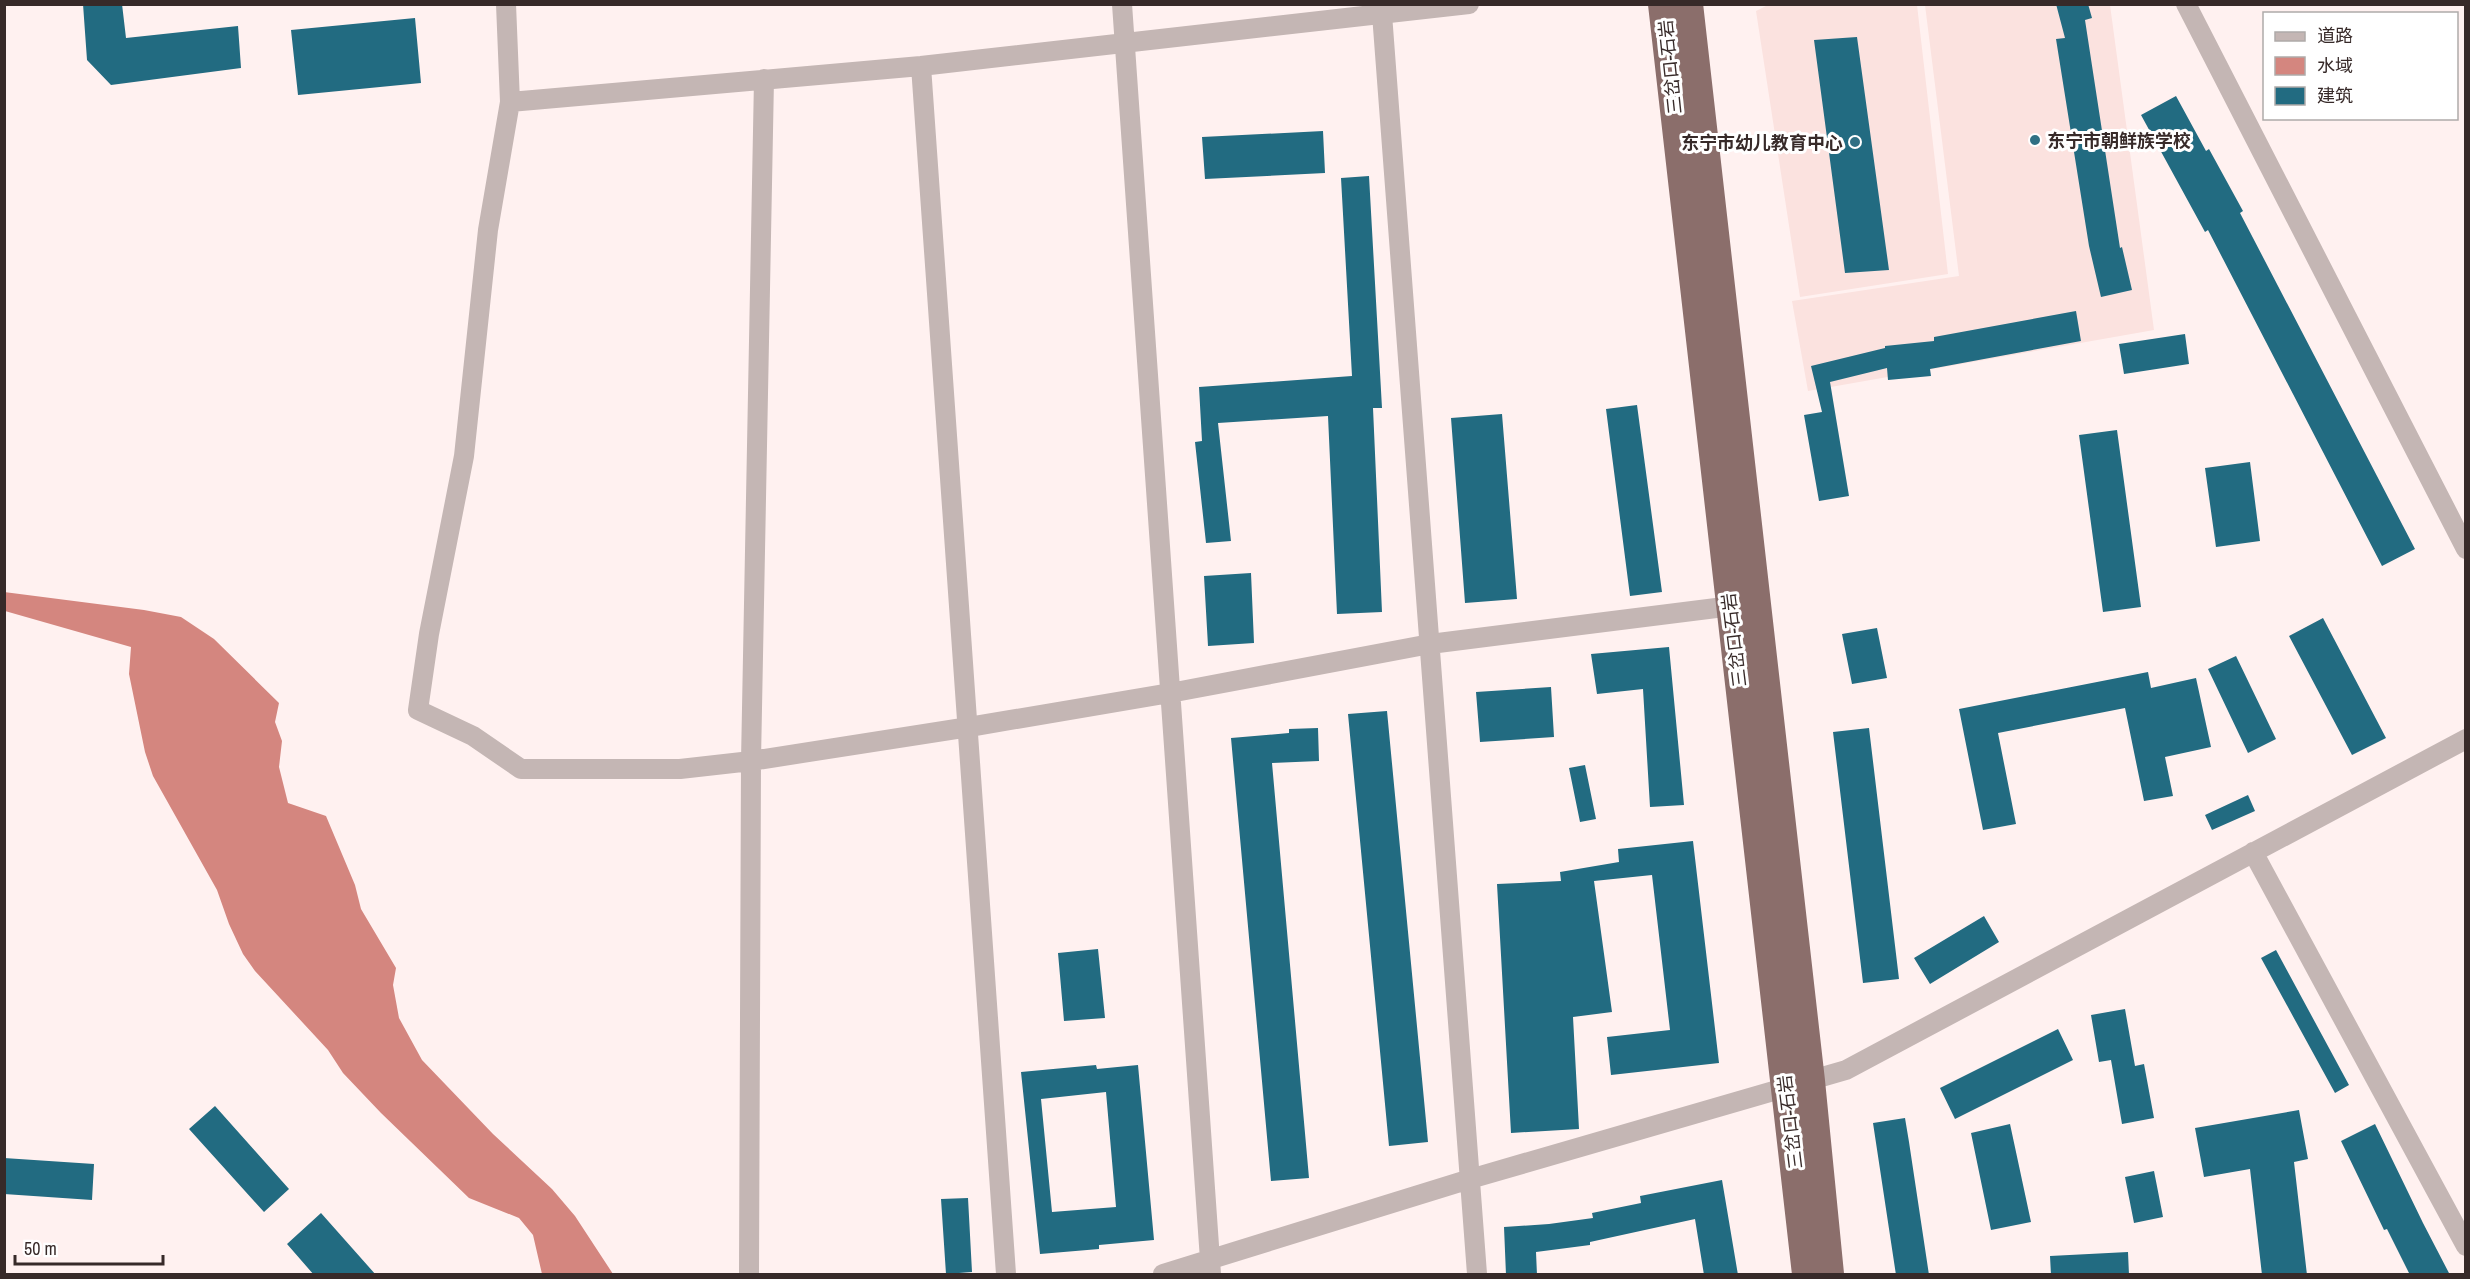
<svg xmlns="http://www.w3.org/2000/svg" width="2470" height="1279" font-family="'Archivo Narrow','Noto Sans SC',sans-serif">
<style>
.built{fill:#fbe2df}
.water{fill:#d4867f}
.building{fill:#226b81;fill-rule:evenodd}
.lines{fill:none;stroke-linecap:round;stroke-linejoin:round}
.minor{stroke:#c4b6b4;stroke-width:20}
.highway{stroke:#8b6e6b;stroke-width:30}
.poi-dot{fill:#307084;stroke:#fff;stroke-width:2}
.labels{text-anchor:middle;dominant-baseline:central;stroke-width:6;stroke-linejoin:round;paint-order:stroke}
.street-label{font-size:18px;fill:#372a29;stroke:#fff}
.poi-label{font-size:18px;font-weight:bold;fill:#372a29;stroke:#fff;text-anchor:start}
</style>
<rect width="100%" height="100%" fill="#fff1f0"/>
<path class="built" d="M1770,4L1917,5L1948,274L1800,297L1756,11Z
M1925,5H2110L2154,330L1808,391L1792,301L1959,276Z"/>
<path class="water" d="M4,592L144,610L181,617L214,639L279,703L275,722L282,741L279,767L288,803L326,816L355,885L361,909L396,968L393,985L399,1018L422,1060L493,1134L552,1189L575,1216L613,1274H542L533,1235L519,1218L469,1198L381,1113L343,1073L328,1050L255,971L243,954L229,924L217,890L153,776L145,752L129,674L131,647L5,611Z"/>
<path class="building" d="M83,4H122L126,38L238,26L241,68L111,85L87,60Z
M2056,4H2088L2092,18L2085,20L2120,248L2122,247L2132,290L2101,297L2089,246L2056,39L2065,38Z
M415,18L421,83L298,95L291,30Z
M1857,37L1889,270L1845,273L1814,40Z
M2176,96L2206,151L2209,149L2243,211L2240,213L2415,549L2382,566L2208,230L2205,232L2141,115Z
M1323,131L1325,173L1205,179L1202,137Z
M1369,176L1382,408H1373L1382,612L1337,614L1328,416L1218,423L1231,541L1206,543L1195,442L1202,441L1199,387L1352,376L1341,178Z
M2076,311L2081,341L1930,369L1931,376L1888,380L1887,368L1830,382L1849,496L1819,501L1804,415L1822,412L1811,366L1885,348V346L1934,341V337Z
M2185,334L2189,364L2124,374L2119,344Z
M1637,405L1662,592L1630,596L1606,409Z
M1502,414L1517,599L1465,603L1451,418Z
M2117,430L2141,607L2103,612L2079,435Z
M2250,462L2260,541L2216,547L2205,468Z
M1251,573L1254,643L1208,646L1204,576Z
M2323,618L2386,738L2352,755L2289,636Z
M1877,628L1887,678L1852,684L1842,634Z
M1669,647L1684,805L1650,807L1643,689L1597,694L1591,654Z
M2236,656L2276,739L2248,753L2208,669Z
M2148,672L2151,688L2196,678L2211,747L2165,757L2173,796L2144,801L2125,708L1998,733L2016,824L1983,830L1959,709Z
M1551,687L1554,737L1480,742L1476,692Z
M1387,711L1428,1142L1389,1146L1348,714Z
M1318,728L1319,761L1272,763L1309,1178L1271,1181L1231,738L1289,733V729Z
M1869,728L1899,979L1863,983L1833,732Z
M1585,765L1596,819L1580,822L1569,768Z
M2248,795L2255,811L2212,830L2205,815Z
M1693,841L1719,1063L1611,1075L1607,1037L1670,1030L1652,875L1594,881L1612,1012L1573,1017L1579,1129L1511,1133L1497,884L1561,881L1560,872L1619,862L1618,849Z
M1984,916L1999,942L1930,984L1914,958Z
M1098,949L1105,1018L1064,1021L1058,953Z
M2276,950L2349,1085L2335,1093L2261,958Z
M2125,1009L2135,1066L2144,1064L2154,1118L2122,1124L2111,1060L2099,1062L2091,1015Z
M2058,1029L2073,1060L1955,1119L1940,1088Z
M1096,1065L1097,1069L1138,1065L1154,1240L1099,1245V1249L1040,1254L1021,1072ZM1106,1092L1116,1207L1052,1212L1041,1099Z
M215,1106L289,1189L264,1212L189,1129Z
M2299,1110L2308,1159L2294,1162L2307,1275H2262L2250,1169L2204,1177L2195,1128Z
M1905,1118L1909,1142L1929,1275H1896L1873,1123Z
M2010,1124L2031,1222L1991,1230L1971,1133Z
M2375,1124L2423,1223L2450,1275H2410L2387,1229L2384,1230L2341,1141Z
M4,1158L94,1164L92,1200L4,1194Z
M2154,1171L2163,1217L2134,1223L2125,1177Z
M1722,1180L1738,1275H1704L1695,1219L1590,1242V1245L1536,1252L1537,1275H1506L1504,1227L1549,1224L1593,1218L1592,1213L1641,1203L1640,1196Z
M968,1198L972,1272L946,1274L941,1199Z
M321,1213L376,1275H314L287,1244Z
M2128,1252L2129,1275H2051L2050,1256Z"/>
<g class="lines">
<path class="minor" d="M506,4L510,102L488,230L464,456L429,634L418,710L473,736L521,769H680L751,761L969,727L1170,693L1430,644L1740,605
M1122,4L1211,1274
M2186,4L2466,549
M1382,14L1477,1274
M921,66L1006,1274
M510,102L921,66L1469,4
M2253,852L2466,1246
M749,1274L751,761L764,79
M1163,1274L1470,1179L1846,1070L2466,739"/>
<path class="highway" d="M1663,4L1807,1274
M1688,4L1810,1081L1829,1274"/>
</g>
<g class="poi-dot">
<circle cx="2035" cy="140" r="6"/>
<circle cx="1855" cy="142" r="6"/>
</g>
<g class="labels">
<g class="street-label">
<text transform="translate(1670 67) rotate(-96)">三岔口-石岩</text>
<text transform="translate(1734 640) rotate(-97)">三岔口-石岩</text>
<text transform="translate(1790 1122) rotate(-97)">三岔口-石岩</text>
</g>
<g class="poi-label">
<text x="2047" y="140">东宁市朝鲜族学校</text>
<text x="1843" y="142" text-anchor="end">东宁市幼儿教育中心</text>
</g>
</g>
<rect width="2470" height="1279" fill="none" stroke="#372a29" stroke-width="12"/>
<rect x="2263" y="12" width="195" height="108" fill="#ffffff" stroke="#afaaa9" stroke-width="1.5"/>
<rect x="2275" y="32" width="30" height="9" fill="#c4b6b4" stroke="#afaaa9" stroke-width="1.5"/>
<text x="2317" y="42" font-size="18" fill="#372a29">道路</text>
<rect x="2275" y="57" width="30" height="18" fill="#d4867f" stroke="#afaaa9" stroke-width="1.5"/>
<text x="2317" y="72" font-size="18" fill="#372a29">水域</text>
<rect x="2275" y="87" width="30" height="18" fill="#226b81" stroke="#afaaa9" stroke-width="1.5"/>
<text x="2317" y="102" font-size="18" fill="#372a29">建筑</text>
<path d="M15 1255v9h148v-9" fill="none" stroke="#372a29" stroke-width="3"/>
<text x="24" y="1255" font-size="18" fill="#372a29" stroke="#ffffff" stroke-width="4.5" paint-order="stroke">50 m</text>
</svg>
